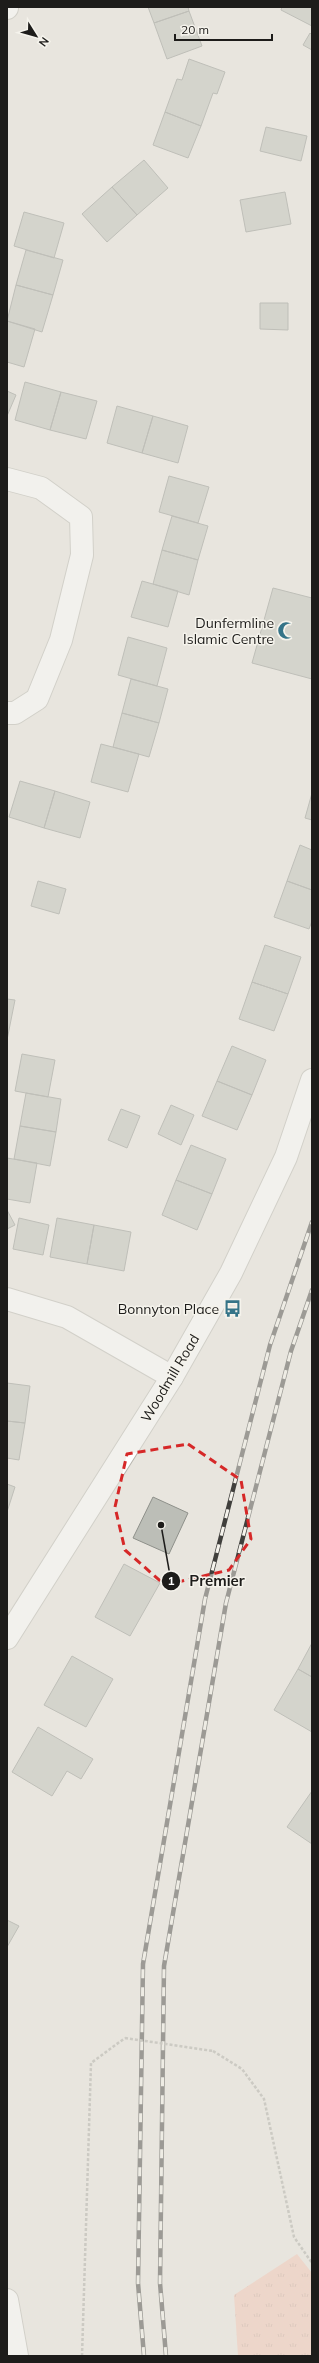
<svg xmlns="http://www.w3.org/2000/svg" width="319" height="2363" font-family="Mulish,sans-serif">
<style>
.grass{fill:url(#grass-tufts)}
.building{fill:#bcbeb7;stroke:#8e908a}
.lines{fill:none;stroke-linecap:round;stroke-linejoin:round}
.street-casing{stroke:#b8b6af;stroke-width:24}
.secondary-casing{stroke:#b8b6af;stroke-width:24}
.path{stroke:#aaa8a2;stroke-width:2.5;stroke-dasharray:3 2;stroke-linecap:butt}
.street{stroke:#fff;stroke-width:22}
.secondary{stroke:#fff;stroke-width:22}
.rail-casing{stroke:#403f3c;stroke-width:4.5}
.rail{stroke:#f5f3ec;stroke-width:3;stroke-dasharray:9;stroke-linecap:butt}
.path-bridge{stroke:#aaa8a2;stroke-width:2.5;stroke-dasharray:3 2;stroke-linecap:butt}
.marked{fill:none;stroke:#d62828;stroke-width:3;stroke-dasharray:8 5;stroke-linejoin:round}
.labels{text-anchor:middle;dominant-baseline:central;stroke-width:3;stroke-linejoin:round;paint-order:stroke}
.poi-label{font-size:14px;fill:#1d1c1a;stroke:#f5f3ec;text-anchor:end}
.street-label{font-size:14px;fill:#1d1c1a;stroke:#f5f3ec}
.leader{fill:none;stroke:#1d1c1a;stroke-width:1.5}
.callout-dot{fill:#1d1c1a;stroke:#f5f3ec;stroke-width:1.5}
.mark-label{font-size:12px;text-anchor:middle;font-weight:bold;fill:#fff}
.callout-label{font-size:15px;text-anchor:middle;font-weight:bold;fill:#1d1c1a;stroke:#f5f3ec;stroke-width:3;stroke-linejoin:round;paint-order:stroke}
</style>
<defs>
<pattern id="grass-tufts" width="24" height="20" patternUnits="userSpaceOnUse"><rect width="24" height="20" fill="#f4c3b2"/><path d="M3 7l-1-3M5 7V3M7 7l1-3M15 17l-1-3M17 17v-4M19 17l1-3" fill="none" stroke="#d1a798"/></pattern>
</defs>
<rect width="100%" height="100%" fill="#e8e5de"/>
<path class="grass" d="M297,2254L312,2273V2356H238L234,2295Z"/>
<path class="building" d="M148,7H188L189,11L154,23Z
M282,7H312V26L281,10Z
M189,11L202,46L167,59L154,23Z
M310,33L312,35V50L303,45Z
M189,59L225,72L217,94L213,93L201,126L165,112L177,79L182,80Z
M165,112L201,126L188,158L153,145Z
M266,127L307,136L301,161L260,151Z
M144,160L168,188L137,215L112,187Z
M112,187L137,215L107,242L82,214Z
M285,192L291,224L246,232L240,200Z
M24,212L64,223L54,258L14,246Z
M26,250L63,260L53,295L16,285Z
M16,285L53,295L42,332L7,321Z
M260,303H288V330L260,329Z
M7,321L35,329L24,367L7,362Z
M25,382L61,392L50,430L15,420Z
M7,391L16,395L7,416Z
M61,392L97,401L86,439L50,430Z
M117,406L153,416L142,453L107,443Z
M153,416L188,426L178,463L142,453Z
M169,476L209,487L198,523L159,512Z
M172,516L208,526L198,560L162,550Z
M162,550L198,560L189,595L153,584Z
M142,581L178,591L168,627L131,617Z
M273,588L312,598V679L252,663Z
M128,637L167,648L157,686L118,675Z
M131,679L168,689L159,723L122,713Z
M122,713L159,723L149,757L113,747Z
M101,744L139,754L128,792L91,782Z
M20,781L55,791L44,828L9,817Z
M55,791L90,802L80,838L44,828Z
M312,793V820L305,818Z
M300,845L312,850V890L287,881Z
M38,881L66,889L59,914L31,906Z
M287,881L312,890V921L309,929L274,917Z
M265,945L301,957L288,994L252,982Z
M252,982L288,994L274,1031L239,1019Z
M7,999L15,1000L7,1040Z
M232,1046L266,1060L252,1095L217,1081Z
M22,1054L55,1060L48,1097L15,1091Z
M217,1081L252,1095L237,1130L202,1116Z
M26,1093L61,1099L56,1132L20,1126Z
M171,1105L194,1115L181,1145L158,1134Z
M121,1109L140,1116L127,1148L108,1140Z
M20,1126L56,1132L50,1166L14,1159Z
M191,1145L226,1159L212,1194L176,1180Z
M7,1158L37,1163L30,1203L7,1199Z
M176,1180L212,1194L197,1230L162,1215Z
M7,1210L15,1225L7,1229Z
M19,1218L49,1225L43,1255L13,1249Z
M57,1218L94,1225L87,1264L50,1257Z
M94,1225L131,1232L124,1271L87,1264Z
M7,1383L30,1386L25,1423L7,1421Z
M7,1421L25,1423L19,1460L7,1458Z
M7,1484L15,1487L7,1512Z
M153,1497L188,1513L169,1554L133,1538Z
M124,1564L160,1583L130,1636L95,1617Z
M312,1643V1677L298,1669Z
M72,1656L113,1679L86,1727L44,1705Z
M298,1669L312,1677V1732L274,1710Z
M38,1727L93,1759L81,1779L67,1771L52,1796L12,1772Z
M312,1791V1844L287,1827Z
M7,1920L19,1926L7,1947Z"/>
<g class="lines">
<defs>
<path id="street" d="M7,8V7
M7,479L41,488L81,517L82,555L61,640L37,699L15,713H7
M7,1299L67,1317L172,1377"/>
<path id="secondary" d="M7,1638L172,1377L231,1273L286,1157L312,1080
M7,2300L17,2356"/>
</defs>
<use href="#street" class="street-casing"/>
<use href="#secondary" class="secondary-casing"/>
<path class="path" d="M213,2051L242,2069L264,2099L294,2237L312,2263
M82,2356L91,2063L125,2038"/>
<use href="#street" class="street"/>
<use href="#secondary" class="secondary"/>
<defs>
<path id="rail" d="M144,2356L138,2283L143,1964L205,1599L270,1345L312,1222
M166,2356L160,2283L164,1966L226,1603L291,1351L312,1290"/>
</defs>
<use href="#rail" class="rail-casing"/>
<use href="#rail" class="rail"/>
<path class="path-bridge" d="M125,2038L213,2051"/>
</g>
<path d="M0 0H319V2363H0ZM188,1444L241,1480L251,1539L229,1570L165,1585L125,1550L115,1507L127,1454Z" fill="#e8e5de" fill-opacity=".55" fill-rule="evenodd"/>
<path class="marked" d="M188,1444L241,1480L251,1539L229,1570L165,1585L125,1550L115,1507L127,1454Z"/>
<defs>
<symbol id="mosque-bare" viewBox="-9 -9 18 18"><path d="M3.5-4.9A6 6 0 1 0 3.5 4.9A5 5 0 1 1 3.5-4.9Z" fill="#357488" stroke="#f5f3ec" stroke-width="2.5" paint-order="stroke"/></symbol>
<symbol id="bus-bare" viewBox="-9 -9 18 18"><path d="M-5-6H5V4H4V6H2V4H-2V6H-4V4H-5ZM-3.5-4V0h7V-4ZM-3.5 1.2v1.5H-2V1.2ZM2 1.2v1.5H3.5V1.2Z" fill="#357488" stroke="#f5f3ec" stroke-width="2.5" paint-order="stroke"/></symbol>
</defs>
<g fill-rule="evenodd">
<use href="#mosque-bare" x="274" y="618" width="25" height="25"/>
<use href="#bus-bare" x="220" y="1296" width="25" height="25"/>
</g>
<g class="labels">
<g class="poi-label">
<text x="274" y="623">Dunfermline<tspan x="274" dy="16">Islamic Centre</tspan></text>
<text x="219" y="1309">Bonnyton Place</text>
</g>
<g class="street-label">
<text transform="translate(170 1378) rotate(-59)">Woodmill Road</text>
</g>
</g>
<path class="leader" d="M161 1525L171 1581"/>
<g class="callout-dot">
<circle cx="161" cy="1525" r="4"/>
<circle cx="171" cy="1581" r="10"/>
</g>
<g class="mark-label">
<text x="171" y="1585">1</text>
</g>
<g class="callout-label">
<text x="217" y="1586">Premier</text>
</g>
<rect width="319" height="2363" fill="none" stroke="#1d1c1a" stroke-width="16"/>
<g transform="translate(36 36) rotate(127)" stroke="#f5f3ec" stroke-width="3" paint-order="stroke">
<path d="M0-3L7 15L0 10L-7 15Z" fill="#1d1c1a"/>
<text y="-6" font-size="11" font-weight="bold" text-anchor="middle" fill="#1d1c1a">N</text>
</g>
<path d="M175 34v6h97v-6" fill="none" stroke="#1d1c1a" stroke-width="2"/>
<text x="181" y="34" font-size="12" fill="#1d1c1a" stroke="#f5f3ec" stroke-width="3" paint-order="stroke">20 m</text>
</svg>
